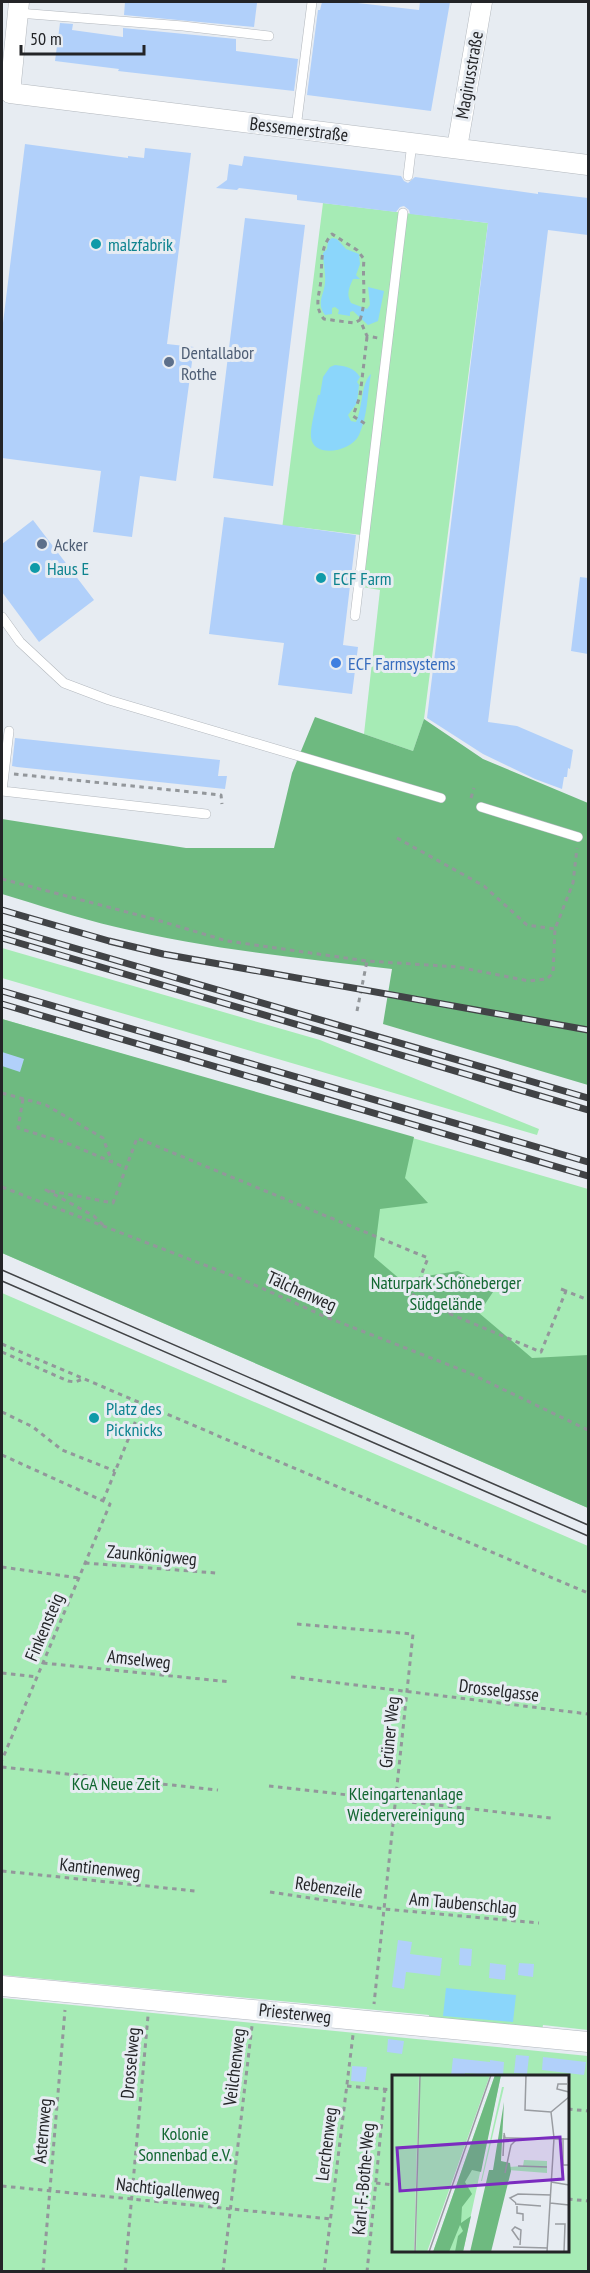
<svg xmlns="http://www.w3.org/2000/svg" width="590" height="2273" font-family="'PT Sans Narrow',sans-serif">
<style>
.green{fill:#a6ebb5;fill-rule:evenodd}
.forest{fill:#6eba80}
.water{fill:#8bd6fb}
.building{fill:#b1d0fa}
.lines{fill:none;stroke-linecap:round;stroke-linejoin:round}
.service-casing{stroke:#b3b8be;stroke-width:10}
.minor-casing{stroke:#b3b8be;stroke-width:21}
.path{stroke:#93979b;stroke-width:3;stroke-dasharray:4.5 4.5;stroke-linecap:butt}
.service{stroke:#fff;stroke-width:9}
.minor{stroke:#fff;stroke-width:20}
.tram{stroke:#414346;stroke-width:1.5}
.rail-casing{stroke:#414346;stroke-width:7}
.rail{stroke:#e7ecf2;stroke-width:4.5;stroke-dasharray:14;stroke-linecap:butt}
.culture-dot{fill:#0f9aa8;stroke:#e7ecf2;stroke-width:2}
.service-dot{fill:#5c6f8a;stroke:#e7ecf2;stroke-width:2}
.shop-dot{fill:#3f7fe0;stroke:#e7ecf2;stroke-width:2}
.labels{text-anchor:middle;dominant-baseline:central;stroke-width:6;stroke-linejoin:round;paint-order:stroke}
.street-label{font-size:18px;fill:#232427;stroke:#e7ecf2}
.culture-label{font-size:18px;fill:#0d838f;stroke:#e7ecf2;text-anchor:start}
.service-label{font-size:18px;fill:#4e5e75;stroke:#e7ecf2;text-anchor:start}
.shop-label{font-size:18px;fill:#366cbe;stroke:#e7ecf2;text-anchor:start}
.park-label{font-size:18px;fill:#126731;stroke:#e7ecf2}
.inset-road{fill:none;stroke:#999ca1;stroke-width:1.5}
.view{fill:#7b2cbf;fill-opacity:0.15;stroke:#7b2cbf;stroke-width:3}
.inset-edge{fill:none;stroke:#232427;stroke-width:3}
</style>
<rect width="100%" height="100%" fill="#e7ecf2"/>
<path class="green" d="M323,203L488,223L424,719L413,751L364,734L380,590L362,587L369,536L298,527L282,529Z
M2,948L320,1040L539,1129L537,1135L2,978Z
M2,1019L588,1189V1508L2,1253Z
M2,1293L588,1546V2030L543,2025L542,2031L429,2020V2015L2,1975Z
M2,1998L588,2056V2271H2ZM394,2076H568V2250H394Z"/>
<path class="forest" d="M315,717L413,751L424,719L483,759L588,803V1085L383,1024L392,969C299,958 206,949 116,927C77,918 39,905 2,894V819L186,848H274L292,773Z
M2,1019L414,1137L405,1178L428,1203L380,1209L374,1257L401,1280L458,1271L495,1289L479,1313L532,1358L588,1355V1508L2,1253Z"/>
<path class="water" d="M332,238L337,239L346,249L359,254L360,264L356,275L360,279H353C349,288 346,294 351,303L367,309L370,305L368,287L384,291L378,321L368,325L353,311L350,312V316L338,314L339,310L335,307L332,308V314L325,315C316,303 324,295 325,283C326,273 323,263 323,253L327,249L328,241Z
M335,365C345,366 355,368 360,377L357,382L359,385L357,403L348,415L351,421L356,422C363,407 361,383 371,374C367,395 368,415 359,435C351,452 313,459 311,437C310,427 316,407 318,395H320L323,377L330,367Z
M446,1988L516,1995L513,2022L443,2016Z"/>
<path class="building" d="M125,2H248L257,3L254,27L124,15Z
M322,2H349L419,10L420,2H450L431,111L307,95L318,10H320Z
M60,23L73,24L72,30L123,37V28L236,39V51L298,59L294,91L118,71L119,69L55,61Z
M25,144L128,158V156L144,158L145,148L191,153L167,344L194,347L176,481L140,476L132,537L93,532L101,471L2,458V331Z
M244,156L401,176L404,181L408,183L415,177L538,194V192L588,198V235L548,230L488,722L517,726L573,750L570,769L568,768L567,777H564L562,789L535,779L483,754L427,718L488,223L410,214L409,210L404,206L400,207L396,212L297,200V195L239,188L237,190L216,188L227,180L229,164L242,166Z
M245,218L305,225L273,486L213,478Z
M224,517L356,535L343,645L358,647L352,694L278,685L284,643L209,634Z
M33,520L94,600L39,642L2,592V544Z
M580,577L588,578V654L571,651Z
M15,738L220,760L218,776H227L225,789L17,767L12,766Z
M2,1052L24,1059L20,1072L2,1066Z
M398,1940L412,1942L410,1954L442,1958L440,1976L406,1972L404,1989L392,1987Z
M460,1948L472,1949L471,1966L459,1965Z
M490,1963L506,1965L505,1980L489,1978Z
M519,1963L534,1964L533,1977L518,1975Z
M388,2039L404,2041L402,2054L387,2052Z
M516,2055L529,2056L527,2074L514,2073Z
M543,2057L586,2062L584,2075L542,2070Z
M453,2058L490,2062V2060L504,2062L503,2076L465,2073V2076H451Z
M352,2066L367,2067L365,2082L351,2081Z"/>
<g class="lines">
<defs>
<path id="service" d="M18,13L183,26L269,36
M296,128L312,2
M408,176L412,143
M355,616L403,213
M2,617L20,642L64,683L109,700L441,798
M2,791L206,814
M2,791L9,731
M481,807L578,837"/>
<path id="minor" d="M19,2L10,93L588,165
M457,148L482,2
M2,1986L588,2042"/>
</defs>
<use href="#service" class="service-casing"/>
<use href="#minor" class="minor-casing"/>
<path class="path" d="M360,320C367,301 362,280 364,259L357,250L332,234C320,247 322,263 321,279C320,294 313,306 324,319L354,323L360,320L367,336L378,338
M367,337L360,396L353,416L367,425
M14,774L221,795L222,804
M471,798L474,788
M397,838L484,886L527,925L555,929
M2,879L157,920L227,941L367,961L458,967L529,981L547,979L553,973L555,929L573,883L577,848
M357,1011L367,961
M2,1093L46,1105L103,1138L112,1162
M23,1099L18,1128L72,1145L126,1168
M2,1187L246,1281L326,1317L467,1372L588,1430
M103,1225L94,1216L46,1190L113,1203L137,1138L428,1258L412,1298L541,1352L566,1291L588,1300
M561,1289L566,1291
M449,1314L453,1304
M2,1344L588,1593
M2,1352L68,1381L75,1382L83,1379
M2,1412L33,1427L62,1450L115,1471
M2,1455L110,1504L2,1760
M103,1501L143,1403
M85,1563L216,1573
M2,1567L79,1578
M297,1624L413,1634L374,2004
M43,1663L231,1682
M2,1673L37,1677
M291,1677L588,1714
M2,1767L218,1790
M269,1786L551,1818
M2,1871L195,1891
M270,1892L384,1909L539,1923
M347,2086L394,2090
M568,2109L588,2111
M376,2183L394,2185
M2,2186L331,2219
M568,2199L588,2201
M43,2272L65,2010
M125,2272L148,2016
M223,2272L252,2026
M324,2272L353,2035
M367,2272L385,2089"/>
<use href="#service" class="service"/>
<use href="#minor" class="minor"/>
<path class="tram" d="M2,1270L588,1525
M2,1281L588,1536"/>
<defs>
<path id="rail" d="M2,910L109,941L163,954L588,1030
M2,927L588,1098
M2,938L588,1110
M2,991L588,1162
M2,1004L588,1176"/>
</defs>
<use href="#rail" class="rail-casing"/>
<use href="#rail" class="rail"/>
</g>
<g class="culture-dot">
<circle cx="96" cy="244" r="6"/>
<circle cx="35" cy="568" r="6"/>
<circle cx="321" cy="578" r="6"/>
<circle cx="94" cy="1418" r="6"/>
</g>
<g class="service-dot">
<circle cx="169" cy="362" r="6"/>
<circle cx="42" cy="544" r="6"/>
</g>
<circle class="shop-dot" cx="336" cy="663" r="6"/>
<g class="labels">
<g class="street-label">
<text transform="translate(469 75) rotate(-80)">Magirusstraße</text>
<text transform="translate(299 129) rotate(7)">Bessemerstraße</text>
<text transform="translate(302 1291) rotate(24)">Tälchenweg</text>
<text transform="translate(152 1555) rotate(5)">Zaunkönigweg</text>
<text transform="translate(44 1627) rotate(-67)">Finkensteig</text>
<text transform="translate(139 1659) rotate(6)">Amselweg</text>
<text transform="translate(499 1690) rotate(7)">Drosselgasse</text>
<text transform="translate(389 1732) rotate(-84)">Grüner Weg</text>
<text transform="translate(100 1868) rotate(6)">Kantinenweg</text>
<text transform="translate(329 1887) rotate(8)">Rebenzeile</text>
<text transform="translate(463 1903) rotate(5)">Am Taubenschlag</text>
<text transform="translate(295 2013) rotate(6)">Priesterweg</text>
<text transform="translate(130 2063) rotate(-85)">Drosselweg</text>
<text transform="translate(234 2067) rotate(-83)">Veilchenweg</text>
<text transform="translate(42 2131) rotate(-85)">Asternweg</text>
<text transform="translate(326 2144) rotate(-83)">Lerchenweg</text>
<text transform="translate(363 2179) rotate(-85)">Karl-F.-Bothe-Weg</text>
<text transform="translate(168 2189) rotate(6)">Nachtigallenweg</text>
</g>
<g class="culture-label">
<text x="108" y="244">malzfabrik</text>
<text x="47" y="568">Haus E</text>
<text x="333" y="578">ECF Farm</text>
<text x="106" y="1408">Platz des<tspan x="106" dy="21">Picknicks</tspan></text>
</g>
<g class="service-label">
<text x="181" y="352">Dentallabor<tspan x="181" dy="21">Rothe</tspan></text>
<text x="54" y="544">Acker</text>
</g>
<g class="shop-label">
<text x="348" y="663">ECF Farmsystems</text>
</g>
<g class="park-label">
<text x="446" y="1282">Naturpark Schöneberger<tspan x="446" dy="21">Südgelände</tspan></text>
<text x="116" y="1783">KGA Neue Zeit</text>
<text x="406" y="1793">Kleingartenanlage<tspan x="406" dy="21">Wiedervereinigung</tspan></text>
<text x="185" y="2133">Kolonie<tspan x="185" dy="21">Sonnenbad e.V.</tspan></text>
</g>
</g>
<g transform="translate(392 2075)">
<rect width="177" height="177" fill="#e7ecf2"/>
<path d="M0,0H27L22,177H0ZM28,0H98L35,177H24ZM103,0H109L71,177H41ZM110,12H112L90,106H89ZM132,85L155,86V98L116,95L117,92L131,91Z" fill="#a6ebb5"/>
<path d="M103,0H109L89,97L80,95L73,107L80,119L70,132L69,148L79,141L71,177H63L66,161L71,156L68,150L57,177H41ZM112,27L109,86L118,88L119,96L99,177H78L97,95H101Z" fill="#6eba80"/>
<path class="inset-road" d="M134,0L133,35L159,37L177,22M175,9H166L165,14L177,17M112,58L113,63L177,64M171,63V90H177M111,81L112,60M126,91L155,92M113,98L119,70L126,63M159,107L177,110M124,128L118,123L126,119L159,120M158,128L177,130M123,129L149,131M125,131V138L131,139V146M163,149H173L172,177M127,165L120,155L123,152L129,155L128,170M121,172L156,173M23,177L28,0M37,177L99,0M155,177L162,63L159,37"/>
<path class="view" d="M168,62L171,104L8,116L5,73Z"/>
<rect width="177" height="177" class="inset-edge"/>
</g>
<rect width="590" height="2273" fill="none" stroke="#232427" stroke-width="6"/>
<path d="M21 45v9h123v-9" fill="none" stroke="#232427" stroke-width="3"/>
<text x="30" y="45" font-size="18" fill="#232427" stroke="#e7ecf2" stroke-width="4.5" paint-order="stroke">50 m</text>
</svg>
